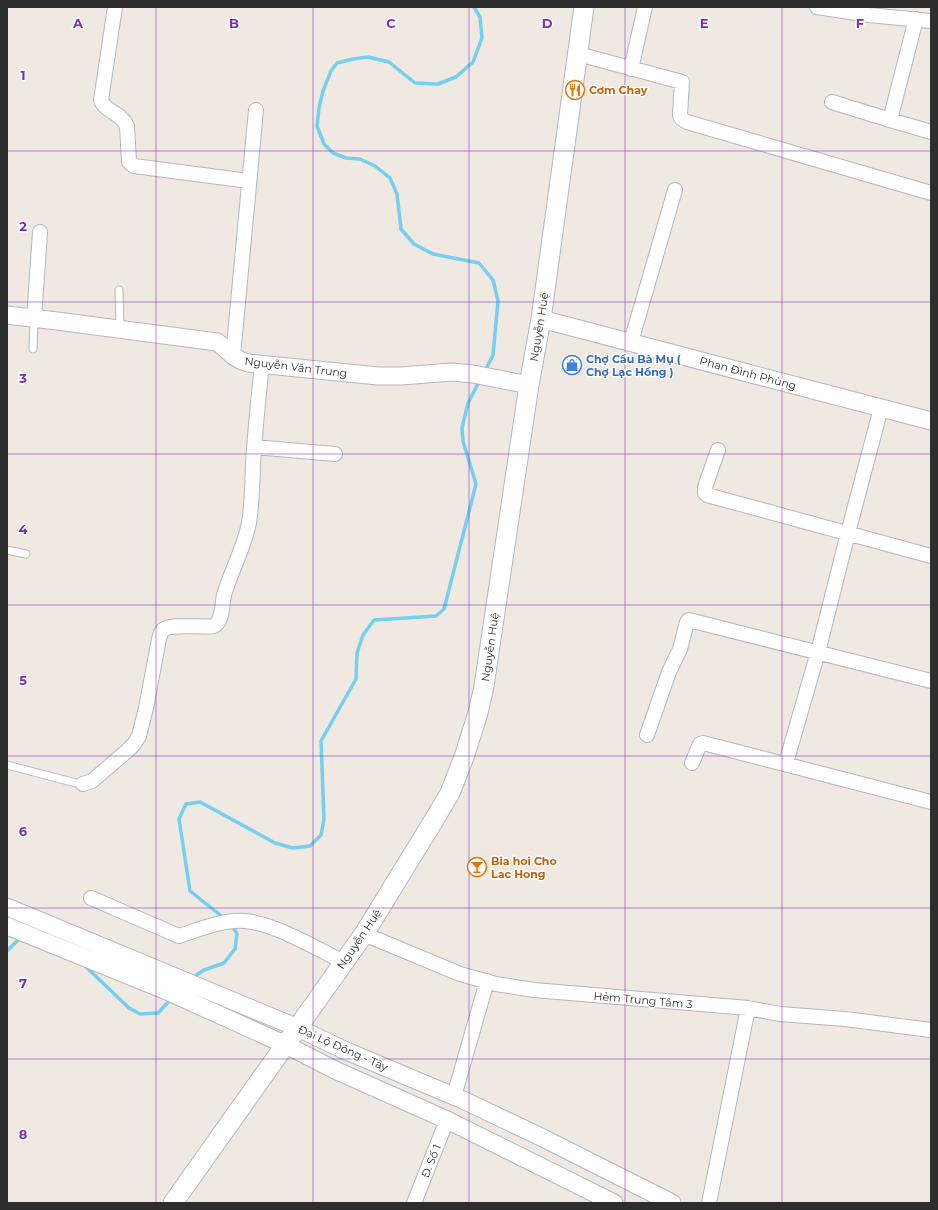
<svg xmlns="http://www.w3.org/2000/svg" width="938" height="1210" font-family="Montserrat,sans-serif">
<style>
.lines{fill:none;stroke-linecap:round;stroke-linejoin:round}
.stream{stroke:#75cff0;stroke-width:3.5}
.service-casing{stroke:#b4b7c1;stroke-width:9}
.minor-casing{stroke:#b4b7c1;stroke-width:16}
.tertiary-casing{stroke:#b4b7c1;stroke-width:19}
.secondary-casing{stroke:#b4b7c1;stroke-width:21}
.service{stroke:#fff;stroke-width:7}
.minor{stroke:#fff;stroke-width:14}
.tertiary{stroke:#fff;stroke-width:17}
.secondary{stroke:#fff;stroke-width:19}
.grid{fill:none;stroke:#7b2cbf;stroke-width:1;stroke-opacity:0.55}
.labels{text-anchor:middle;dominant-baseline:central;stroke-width:3;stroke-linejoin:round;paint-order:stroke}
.food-label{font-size:11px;font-weight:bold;fill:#c56008;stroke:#fff;text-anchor:start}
.street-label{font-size:11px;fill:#2e2e2e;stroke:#fff}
.shop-label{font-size:11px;font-weight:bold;fill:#366cbe;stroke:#fff;text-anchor:start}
.grid-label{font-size:13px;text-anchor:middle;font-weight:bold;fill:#7b2cbf;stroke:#fff;stroke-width:3;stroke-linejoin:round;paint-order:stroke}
</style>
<rect width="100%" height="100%" fill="#efe9e1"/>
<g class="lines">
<path class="stream" d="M474,7L480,17L482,38L473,62L456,77L438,84L415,83L389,62L368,57L353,59L337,63L331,71L323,91L319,108L317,126L324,144L333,153L346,158L360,159L375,166L390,178L397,194L401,229L414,244L433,254L479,263L493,280L498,301L493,355L485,371
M224,918L190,891L179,819L186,804L200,802L275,843L293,848L310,846L321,835L324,819L321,741L356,679L357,653L363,635L374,620L436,616L444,609L476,484L463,441L462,428L468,403L480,380
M7,951L19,939L22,938
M84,965L129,1008L140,1014L158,1013L172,998
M192,978L204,970L224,963L235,949L237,934L231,924"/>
<defs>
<path id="service" d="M119,290L120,330
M33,349L34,319
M7,550L26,554
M7,765L76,783L83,784"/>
<path id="minor" d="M115,7L101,100C104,111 122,113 127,126L129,162L134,166L249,181
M817,7L869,15L931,21
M916,19L890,120L931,132
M578,54L682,82L680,115L682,119L687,122L931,193
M631,69L645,7
M832,102L890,120
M34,319L40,232
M631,342L675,190
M233,356L256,110
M254,447L335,454
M718,450L705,487V493L707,495L931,556
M647,735L669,672L680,649L687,622L689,620L931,681
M692,763L700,744L703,743L931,802
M786,763L818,652L848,533L881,408
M83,784L92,781L127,751L134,744L139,736L146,708L159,639C160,636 160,633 163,630C170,623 203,628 214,626C223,621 222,604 224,595C231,571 244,548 249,523C253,499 252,474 254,449C256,421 259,393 262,364
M91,898L179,936C198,930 224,919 245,921C274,923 317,949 344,962
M364,934L460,974L496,984L534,990L748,1008L780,1014L845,1019L931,1030
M454,1096L487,981
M414,1203L447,1120
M709,1203L748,1008"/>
<path id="tertiary" d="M7,315L57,321L217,342C230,351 231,358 248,363L378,376H401L452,372L473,374L529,385
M541,319L931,421
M7,907L298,1028L344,1050L463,1100L543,1138L672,1203
M7,926L169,992L286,1045L335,1070L447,1120L614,1203"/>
<path id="secondary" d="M173,1203L364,934L434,820L450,793L464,757L478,713L484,686L529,385L541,319L584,7"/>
</defs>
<use href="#service" class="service-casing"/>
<use href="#minor" class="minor-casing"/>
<use href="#tertiary" class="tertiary-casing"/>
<use href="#secondary" class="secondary-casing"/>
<use href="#service" class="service"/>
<use href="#minor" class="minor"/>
<use href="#tertiary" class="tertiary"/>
<use href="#secondary" class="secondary"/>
</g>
<path class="grid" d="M156,7V1203M313,7V1203M469,7V1203M625,7V1203M782,7V1203M7,151H931M7,302H931M7,454H931M7,605H931M7,756H931M7,908H931M7,1059H931"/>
<defs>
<symbol id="restaurant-ring" viewBox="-11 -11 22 22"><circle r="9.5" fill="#fff" stroke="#e8710a" stroke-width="1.5"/><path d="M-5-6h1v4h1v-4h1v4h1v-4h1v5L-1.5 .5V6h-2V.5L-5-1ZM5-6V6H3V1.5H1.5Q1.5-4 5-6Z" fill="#e8710a"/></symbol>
<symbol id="shop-ring" viewBox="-11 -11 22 22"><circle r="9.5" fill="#fff" stroke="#3f7fe0" stroke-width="1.5"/><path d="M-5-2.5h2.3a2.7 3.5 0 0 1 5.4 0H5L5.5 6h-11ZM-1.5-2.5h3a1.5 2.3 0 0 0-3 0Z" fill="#3f7fe0"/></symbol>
<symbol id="bar-ring" viewBox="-11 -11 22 22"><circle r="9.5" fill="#fff" stroke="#e8710a" stroke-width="1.5"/><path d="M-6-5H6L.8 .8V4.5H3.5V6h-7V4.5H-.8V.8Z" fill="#e8710a"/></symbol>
</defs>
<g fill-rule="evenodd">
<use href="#restaurant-ring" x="564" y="79" width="22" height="22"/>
<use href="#shop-ring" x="561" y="354" width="22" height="22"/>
<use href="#bar-ring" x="466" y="856" width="22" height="22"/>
</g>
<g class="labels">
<g class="food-label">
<text x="589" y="90">Cơm Chay</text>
<text x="491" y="861">Bia hoi Cho<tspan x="491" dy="13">Lac Hong</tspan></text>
</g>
<g class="street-label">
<text transform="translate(539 327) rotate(-81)">Nguyễn Huệ</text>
<text transform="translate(296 367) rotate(7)">Nguyễn Văn Trung</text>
<text transform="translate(748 373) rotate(15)">Phan Đình Phùng</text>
<text transform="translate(490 647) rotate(-82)">Nguyễn Huệ</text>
<text transform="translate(359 939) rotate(-56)">Nguyễn Huệ</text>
<text transform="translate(643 1000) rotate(5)">Hẻm Trung Tâm 3</text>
<text transform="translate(343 1048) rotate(24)">Đại Lộ Đông - Tây</text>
<text transform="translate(431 1161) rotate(-68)">Đ. Số 1</text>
</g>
<g class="shop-label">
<text x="586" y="359">Chợ Cầu Bà Mụ (<tspan x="586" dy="13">Chợ Lạc Hồng )</tspan></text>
</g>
</g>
<g class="grid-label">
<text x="78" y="28">A</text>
<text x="234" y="28">B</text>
<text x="391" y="28">C</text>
<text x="547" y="28">D</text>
<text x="704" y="28">E</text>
<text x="860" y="28">F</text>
<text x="23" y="80">1</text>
<text x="23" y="231">2</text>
<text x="23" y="383">3</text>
<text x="23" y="534">4</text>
<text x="23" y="685">5</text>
<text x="23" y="836">6</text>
<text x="23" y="988">7</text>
<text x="23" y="1139">8</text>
</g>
<rect width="938" height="1210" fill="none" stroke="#2e2e2e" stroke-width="16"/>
</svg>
